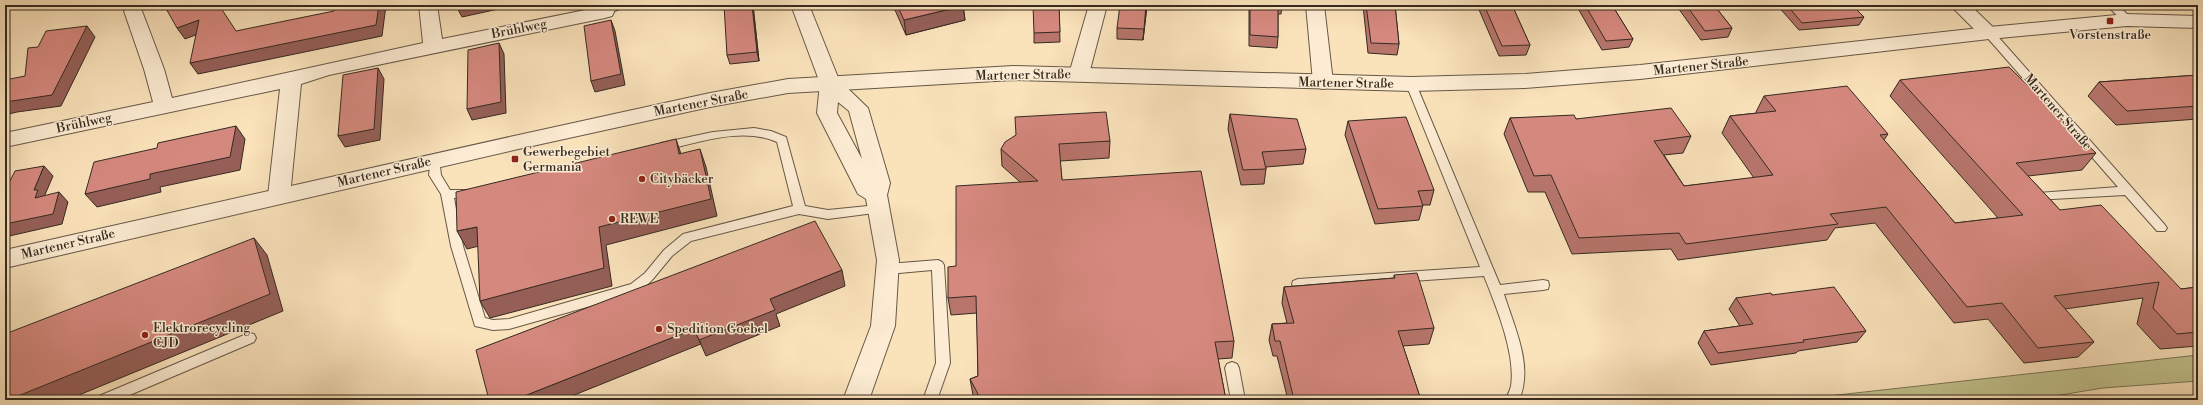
<svg xmlns="http://www.w3.org/2000/svg" width="2203" height="405" font-family="'Libre Bodoni',serif">
<style>
.green{fill:#c1c28d;stroke:#7a7656}
.lines{fill:none;stroke-linecap:round;stroke-linejoin:round}
.service-casing{stroke:#665847;stroke-width:2}
.minor-casing{stroke:#665847;stroke-width:2}
.tertiary-casing{stroke:#665847;stroke-width:2}
.service{fill:#fcecd3;fill-rule:evenodd}
.minor{fill:#fcecd3;fill-rule:evenodd}
.tertiary{fill:#fcecd3;fill-rule:evenodd}
.wall{fill:#b7756c;stroke:#342a20}
.shaded-wall{fill:#955f58;stroke:#342a20}
.building{fill:#d5887e;stroke:#342a20}
.poi-dot{fill:#8f2418;stroke:#fcecd3;stroke-width:1.5}
.labels{text-anchor:middle;dominant-baseline:central;stroke-width:3;stroke-linejoin:round;paint-order:stroke}
.street-label{font-size:13px;fill:#342a20;stroke:#fcecd3}
.poi-label{font-size:13px;fill:#342a20;stroke:#fcecd3;text-anchor:start}
</style>
<rect width="100%" height="100%" fill="#fae2bb"/>
<filter id="stains"><feTurbulence type="fractalNoise" baseFrequency=".005" numOctaves="4"/><feColorMatrix values="0 0 0 0 .2 0 0 0 0 .09 0 0 0 0 .02 0 0 0 .5 -.17"/></filter>
<radialGradient id="worn" r=".72"><stop offset=".6" stop-color="#630" stop-opacity="0"/><stop offset="1" stop-color="#630" stop-opacity=".3"/></radialGradient>
<path class="green" d="M2198,355V381L2103,388L2030,400H1792Z"/>
<g class="lines">
<defs>
<path id="service" d="M614,5H629L605,15L600,12Z
M2107,5H2118L2131,18L2132,20L2131,22H2123Z
M1989,30L1993,31L2165,225L2167,228L2165,231H2157L2125,195L2034,200L2032,197L2038,193L2118,187L1985,35L1984,33L1985,31Z
M1411,80L1416,84L1500,285L1543,280L1548,281L1549,285L1548,289L1543,290L1504,294C1514,327 1534,366 1519,400H1505C1507,396 1510,391 1511,386C1516,354 1496,306 1484,276L1298,289L1293,287L1292,284L1293,281L1298,279L1480,267L1406,84Z
M754,128L771,131L786,137L805,206L828,210L878,205L884,209L882,212L828,219L799,214L691,241L672,256L653,279L640,292L509,329L493,330L475,326L451,246L441,194L429,175L431,157H439L441,175L450,190H473L479,194L473,198H454L463,246L485,318L493,320L509,319L631,284L645,273L664,250L683,234L793,206L777,142C742,126 697,143 661,151L655,147L661,143L713,132Z
M938,260L942,262L944,265L950,363L937,400H923L936,363L932,270L888,274L884,272L882,269L884,266L888,264Z
M249,333L254,334L256,338L254,342L118,400H97L99,396Z
M1232,362L1237,364L1239,368L1245,400H1231L1225,368L1227,364Z"/>
<path id="minor" d="M133,5L140,7L142,11L164,69L172,98L423,43L419,5H437L442,39L605,6L612,8L614,12L612,16L605,18L329,75L301,84L290,196L287,202L279,204L271,202L268,196L280,89L5,147V133L153,102L144,69L124,11L126,7Z
M791,5H809L839,80L868,108L890,183L887,195L899,260L895,326L869,400H843L871,326L877,260L866,199L858,194L855,188L817,113L820,83ZM838,102L849,111L862,159L837,113Z
M1089,5H1107L1089,74L1086,79L1079,81L1072,79L1069,74Z
M1306,5H1324L1333,82L1330,87L1323,89L1316,87L1313,82Z
M1950,5H1970L1999,33L1996,37L1989,39L1982,37Z"/>
<path id="tertiary" d="M2127,14L2198,16V28L2127,26L1989,39L1640,79L1525,88L1411,91L1013,80L788,93L710,107L514,150L5,268V250L514,136L710,93L788,79L1013,66L1411,77L1525,74L1640,65L1989,27Z"/>
</defs>
<use href="#service" class="service-casing"/>
<use href="#minor" class="minor-casing"/>
<use href="#tertiary" class="tertiary-casing"/>
<use href="#service" class="service"/>
<use href="#minor" class="minor"/>
<use href="#tertiary" class="tertiary"/>
</g>
<path class="wall" d="M753,5L759,61L730,64L727,55Z
M894,5H963L965,20L906,35L895,10Z
M1059,5L1060,42L1034,43V33Z
M1147,5L1143,40L1117,39V28Z
M1249,5H1282L1281,14H1278V37L1277,48L1249,46Z
M1363,5H1395L1399,44L1397,55L1368,53Z
M1477,5H1512L1530,45L1526,55L1499,56Z
M1576,5H1612L1633,39L1629,47L1602,50Z
M1676,5H1714L1732,28L1728,37L1701,40Z
M1777,5H1852L1864,17L1859,25L1799,30Z
M2198,75V119L2116,125L2088,96L2099,82Z
M1900,80L2096,153L2082,170L2028,176L2060,210L2181,289L2198,287V346L2160,349L2137,324L2143,298L2065,309L2094,342L2078,357L2024,363L1988,319L1954,323L1875,223L1835,228L1827,240L1678,260L1671,249L1572,254L1545,192H1528L1504,134L1510,118L1576,119L1691,136L1683,153L1664,155L1684,186L1754,178L1722,133L1730,116L1757,113L1756,112L1764,96L1888,134L1884,140L1955,223L1998,218L1890,96Z
M1230,114L1306,149L1303,164L1266,167V169L1264,184L1241,185L1228,129Z
M1348,121L1434,190L1430,205H1423L1419,220L1375,224L1345,135Z
M1016,135L1110,141L1109,158L1060,161L1062,180L1234,341L1232,358L1218,359L1226,400H975L973,395L970,379L978,376L977,313L951,315L948,298L956,266L1020,182L1002,166L1001,149Z
M1394,275L1434,328L1429,344L1403,346L1421,400H1288L1277,356H1273L1269,340L1272,324L1287,323L1282,303L1284,287L1394,278Z
M1772,295L1866,331L1857,342L1798,351L1796,353L1711,365L1698,343L1704,331L1740,326L1729,309L1736,298Z"/>
<path class="shaded-wall" d="M379,5H386L382,36L198,74L190,63Z
M463,5H517L462,17L456,6Z
M689,5H708L691,9Z
M752,5H753L759,61L757,52Z
M1146,5H1147V7L1143,40L1144,29Z
M963,6L965,20L906,35L904,20Z
M199,20L206,31L185,39L177,28Z
M611,20L615,31L625,85L595,92L591,81Z
M87,26L95,37L61,106L17,112L5,115V102Z
M499,43L504,54L506,113L472,120L467,109Z
M378,68L384,79L380,140L345,147L338,136Z
M236,126L245,139L240,170L160,187L161,192L97,207L85,194L150,174Z
M676,139L682,157L679,154Z
M700,149L706,167L717,216L606,245L612,286L490,318L480,301L599,227Z
M44,166L53,176L44,197L35,198L34,190Z
M59,192L68,202L62,224L5,237V224Z
M477,227L487,244L467,249L457,231Z
M254,238L267,255L283,311L67,400H8Z
M842,270L845,286L776,314L780,326L706,356L699,340L770,299Z
M694,329L701,344L562,400H514Z"/>
<path class="building" d="M164,5H219L236,31L334,11L335,5H379L376,25L190,63L199,20L177,28Z
M724,5H752L757,52L727,55Z
M897,5H963V6L904,20Z
M1033,5H1059L1060,32L1034,33Z
M1120,5H1146L1144,29L1117,28Z
M1250,5H1278V37L1250,35Z
M1366,5H1395L1399,44L1371,43Z
M1484,5H1512L1530,45L1502,46Z
M1585,5H1612L1633,39L1606,41Z
M1686,5H1714L1732,28L1705,31Z
M1787,5H1852L1864,17L1802,23Z
M611,20L621,74L591,81L584,26Z
M87,26L52,95L5,102V80L25,76L28,48L38,47L46,31Z
M499,43L501,102L467,109L468,50Z
M2009,67L2096,153L2016,163L2060,210L2101,205L2181,289L2198,287V332L2177,334L2153,308L2159,282L2054,296L2094,342L2038,348L2002,303L1967,307L1886,207L1830,214L1838,224L1686,244L1679,233L1579,238L1551,175L1534,176L1510,118L1574,115L1576,119L1671,108L1691,136L1654,141L1684,186L1773,175L1730,116L1776,111L1764,96L1847,86L1888,134L1880,135L1955,223L2023,215L1900,80Z
M378,68L374,129L338,136L343,75Z
M2198,75V106L2127,111L2099,82Z
M1106,112L1110,141L1059,144L1062,180L1201,171L1234,341L1215,342L1226,400H978V394L970,379L978,376L976,296L948,298V267L956,266V186L1038,181L1001,149L1005,142L1016,135L1015,117Z
M1230,114L1297,119L1306,149L1262,152L1266,169L1243,170Z
M1406,117L1434,190L1418,191L1423,206L1378,209L1348,121Z
M236,126L230,157L150,174V179L85,194L94,162L157,148L158,143Z
M676,139L679,154L700,149L711,199L599,227L604,268L480,301L477,227L457,231L456,192Z
M44,166L34,190H38L35,198L59,192L53,214L5,224V191L15,171Z
M815,221L842,270L770,299L775,310L699,340L694,329L514,400H489L476,350Z
M254,238L270,294L8,400H5V334Z
M1417,273L1434,328L1398,331L1421,400H1294L1280,341H1275L1272,324L1294,323L1284,287L1395,278L1394,275Z
M1834,287L1866,331L1803,340L1804,342L1718,353L1704,331L1753,324L1736,298L1771,293L1772,295Z"/>
<g class="poi-dot">
<rect x="2106" y="17" width="8" height="8" rx="2"/>
<rect x="511" y="155" width="8" height="8" rx="2"/>
<circle cx="642" cy="179" r="4"/>
<circle cx="612" cy="219" r="4"/>
<circle cx="659" cy="329" r="4"/>
<circle cx="145" cy="335" r="4"/>
</g>
<g class="labels">
<g class="street-label">
<text transform="translate(519 29) rotate(-11)">Brühlweg</text>
<text transform="translate(1701 66) rotate(-6)">Martener Straße</text>
<text transform="translate(1023 75) rotate(-1)">Martener Straße</text>
<text transform="translate(1346 83) rotate(1)">Martener Straße</text>
<text transform="translate(701 103) rotate(-11)">Martener Straße</text>
<text transform="translate(2058 112) rotate(49)">Martener Straße</text>
<text transform="translate(84 123) rotate(-12)">Brühlweg</text>
<text transform="translate(384 172) rotate(-13)">Martener Straße</text>
<text transform="translate(68 244) rotate(-13)">Martener Straße</text>
</g>
<g class="poi-label">
<text x="2110" y="35" text-anchor="middle">Vorstenstraße</text>
<text x="523" y="152">Gewerbegebiet<tspan x="523" dy="15">Germania</tspan></text>
<text x="650" y="179">Citybäcker</text>
<text x="620" y="219">REWE</text>
<text x="153" y="328">Elektrorecycling<tspan x="153" dy="15">CJD</tspan></text>
<text x="667" y="329">Spedition Goebel</text>
</g>
</g>
<rect width="2203" height="405" fill="none" stroke="#fae2bb" stroke-width="20"/>
<rect x="6" y="6" width="2191" height="393" fill="none" stroke="#342a20" stroke-width="2"/>
<rect x="10" y="10" width="2183" height="385" fill="none" stroke="#342a20"/>
<rect width="100%" height="100%" filter="url(#stains)"/>
<rect width="100%" height="100%" fill="url(#worn)"/>
</svg>
